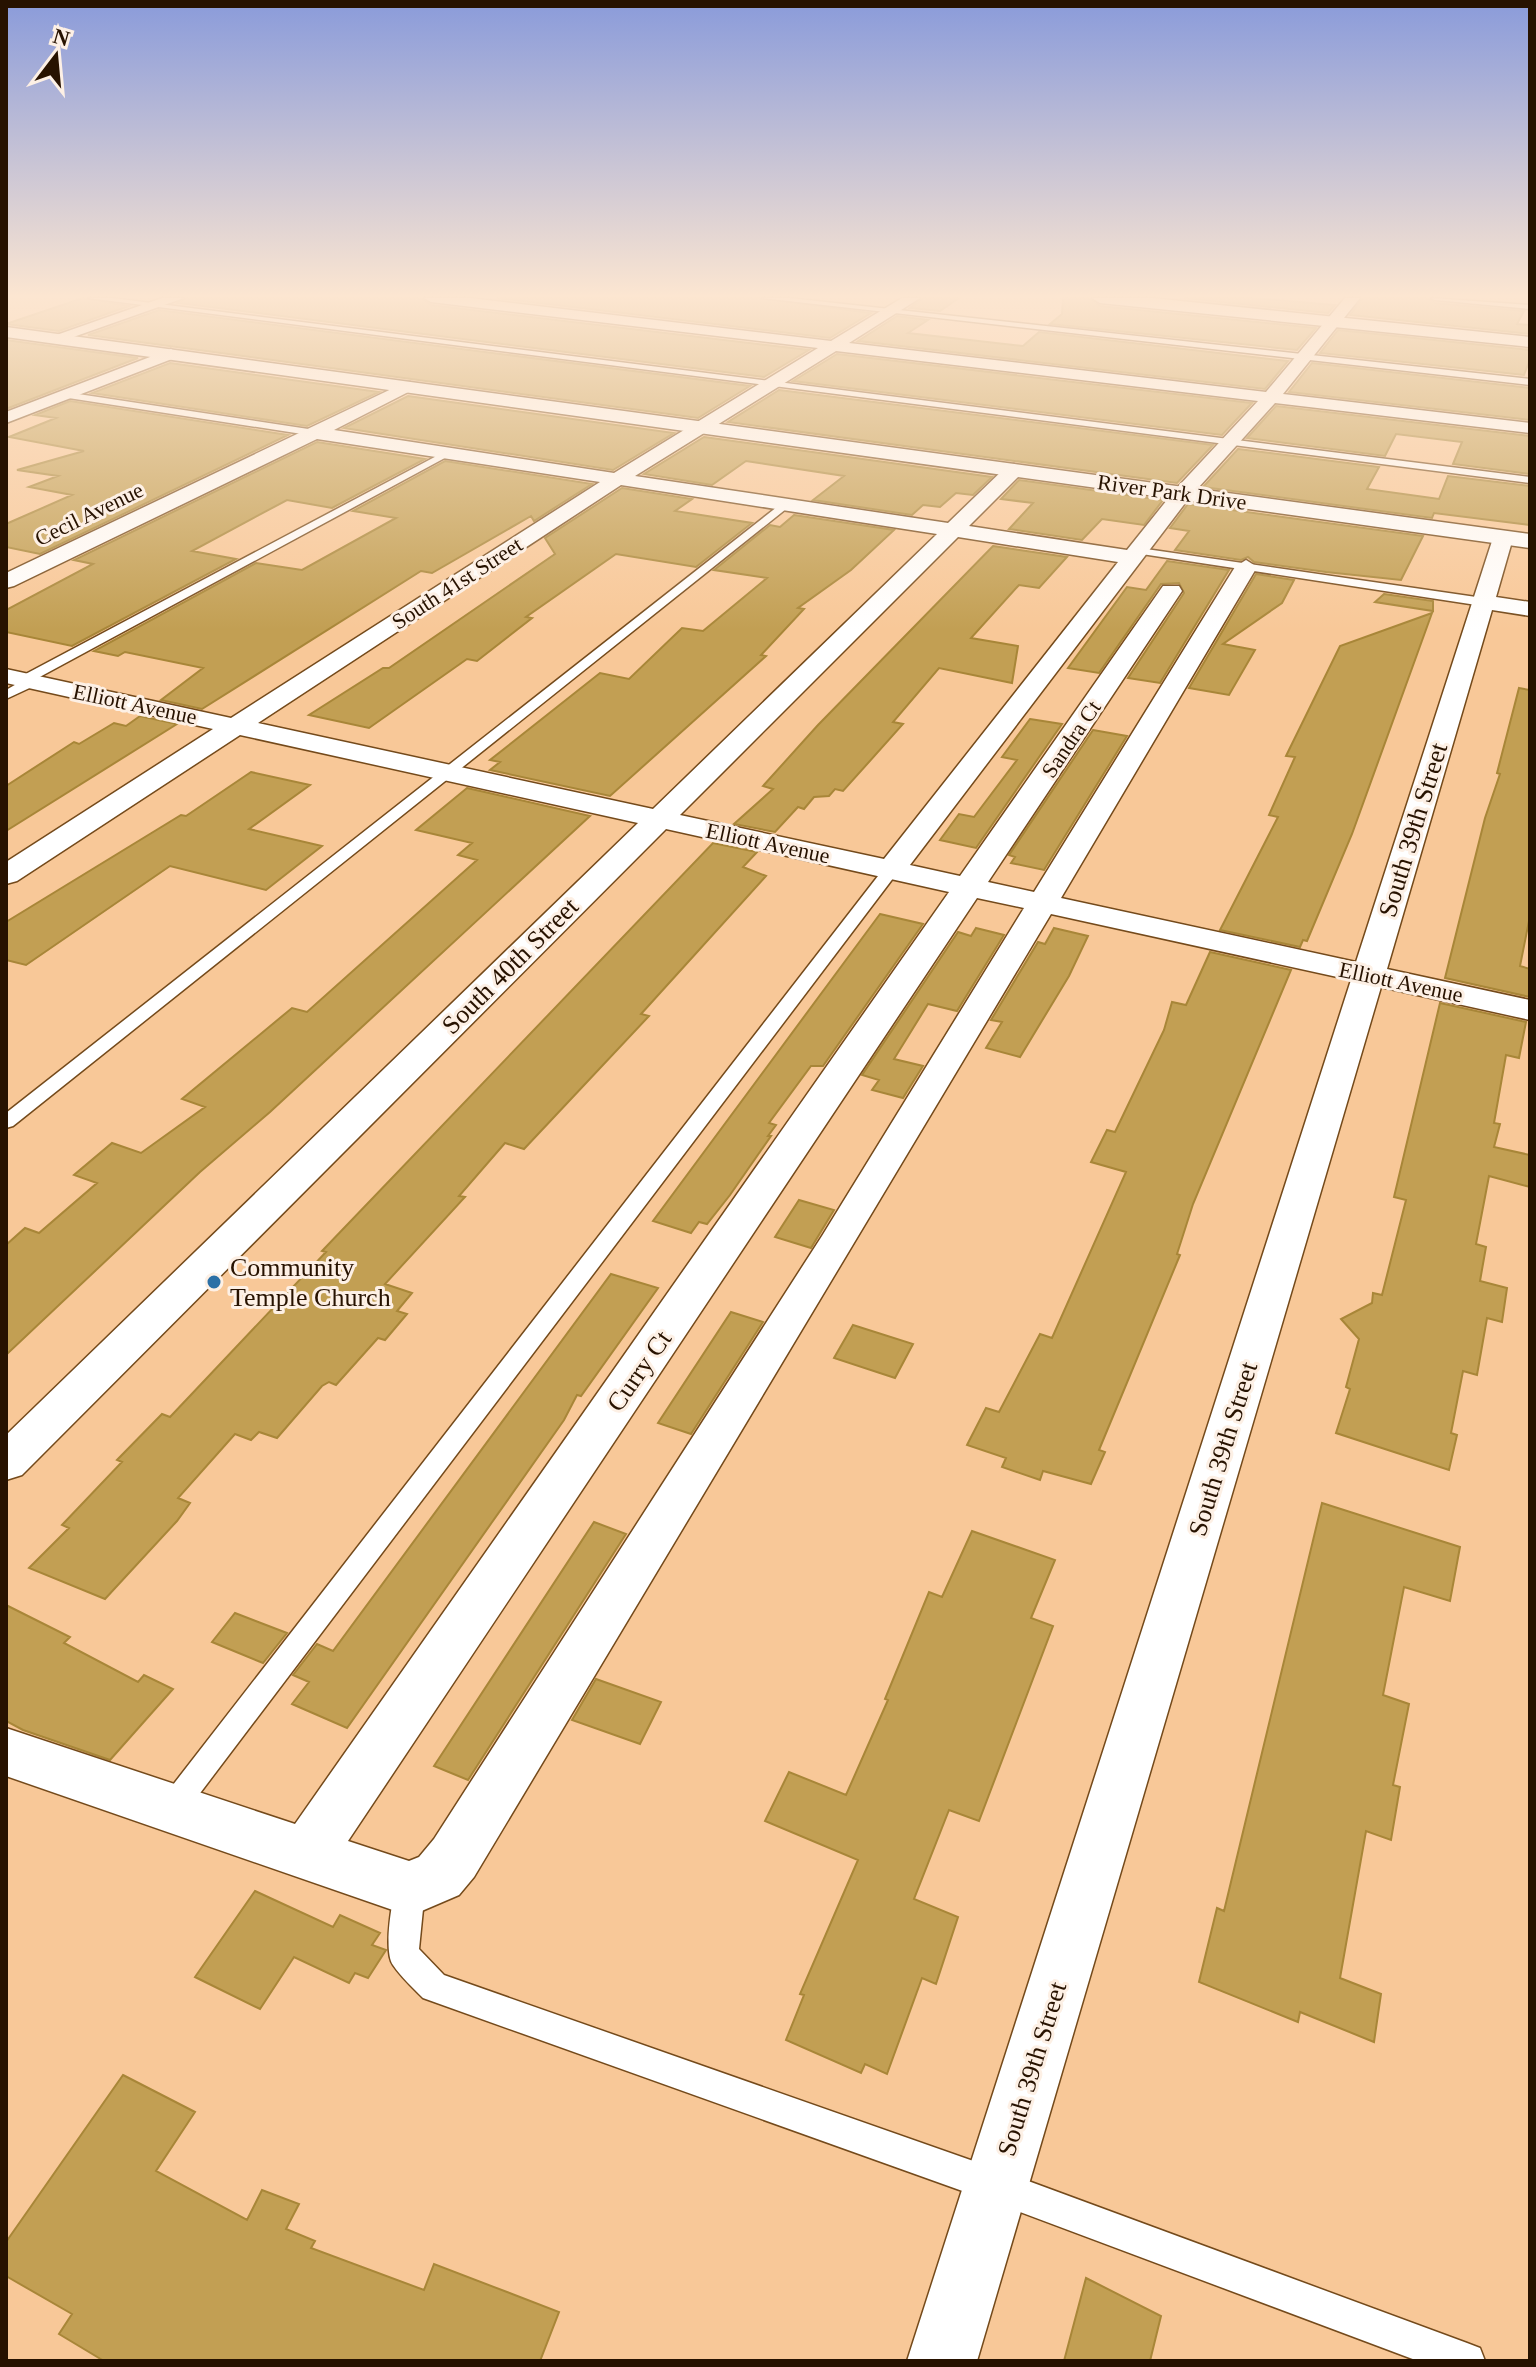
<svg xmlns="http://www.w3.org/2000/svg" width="1536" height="2367" font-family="Georgia,serif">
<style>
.building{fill:#c29f53;stroke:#a88638;stroke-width:2}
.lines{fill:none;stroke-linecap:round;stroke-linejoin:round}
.lane-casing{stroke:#744a1b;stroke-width:3}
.street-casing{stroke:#744a1b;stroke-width:3}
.secondary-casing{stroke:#744a1b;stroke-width:3}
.path{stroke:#b18a64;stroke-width:2;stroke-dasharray:2 2;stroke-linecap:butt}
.lane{fill:#fff;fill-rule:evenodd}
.street{fill:#fff;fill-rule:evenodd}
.secondary{fill:#fff;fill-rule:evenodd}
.poi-dot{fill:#2c70a6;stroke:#fdf0e5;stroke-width:3}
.labels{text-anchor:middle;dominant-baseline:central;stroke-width:6;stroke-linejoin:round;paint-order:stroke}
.far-street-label{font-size:22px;fill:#271200;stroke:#fdf0e5}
.street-label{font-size:26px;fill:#271200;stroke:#fdf0e5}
.poi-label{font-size:26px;fill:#271200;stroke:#fdf0e5;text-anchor:start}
</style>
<rect width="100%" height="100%" fill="#f8c898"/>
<path class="building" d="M83,298L129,306L59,331L6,324Z
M187,298H421L431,305L809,350L764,377L178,303Z
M497,298H759L871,313L830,338Z
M923,298H959L940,311L910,308Z
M1063,298H1089L1100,306L1316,328L1297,350L1050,324L1062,314Z
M1184,298H1253L1335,305L1328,313Z
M1363,298H1428L1435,303L1524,311L1517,324L1530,325V334L1350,315Z
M159,310L750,386L698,418L88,335Z
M897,316L928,320L908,333L1023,346L1039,332L1288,361L1265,389L858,341Z
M1338,330L1530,350V359L1524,375L1320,353Z
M6,340L138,358L6,409Z
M837,354L1252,403L1222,435L793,381Z
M170,363L379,392L307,426L92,393Z
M1312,363L1530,388V420L1289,392Z
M779,390L1213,445L1177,483L728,422Z
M408,396L674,433L613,470L344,428Z
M70,401L288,435L40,554L6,547V524L72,495L29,487L58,476L17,470L84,451L9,437L56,418L35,415Z
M1276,406L1530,436V474L1453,464L1462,442L1396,434L1385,456L1247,438Z
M704,437L992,477L973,495L956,493L940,507L923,505L912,515L813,500L844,476L746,461L712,485L644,474Z
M317,442L425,459L332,508L287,500L192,551L236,559L72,646L6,632V610L93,564L74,560Z
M1238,449L1379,467L1367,489L1439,499L1448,476L1530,486V525L1434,513L1432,518L1203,487Z
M445,461L592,484L534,521L531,516L432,573L421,571L202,709L161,700L203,668L125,652L118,656L94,651L256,563L302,570L396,518L353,511Z
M1019,480L1163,500L1144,525L1102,519L1082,540L1009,529L1033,503L1001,499Z
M622,488L692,499L675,511L752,523L696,567L616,554L526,617L532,618L477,661L467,659L369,728L309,715L383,668H389L555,554L545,538Z
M1188,504L1423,536L1401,580L1326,572L1254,562L1248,557L1241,560L1175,550L1189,531L1170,528Z
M794,515L894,530L851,570L798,608L804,609L761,655L766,656L610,796L490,770L500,762L490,760L600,673L629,679L682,628L703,631L767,578L714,570L770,525L780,527Z
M993,546L1067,557L1039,588L1019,585L971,638L1018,646L1012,683L939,668L893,722L903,724L843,791L835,789L829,796L814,797L804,809L798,807L775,832L734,824L773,789L763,786L818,725Z
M1167,561L1229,570L1160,683L1128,678L1184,593L1179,583L1161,584L1099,673L1068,668L1127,587L1146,590Z
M1256,574L1294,580L1282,603L1223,644L1255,650L1229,695L1189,688Z
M1384,594L1433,601V611L1375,602Z
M1432,613L1352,834L1307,941L1303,940L1300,947L1220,930L1278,817L1269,815L1295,757L1286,756L1340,646Z
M1519,688L1530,690V916L1520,966L1530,969V997L1445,978L1485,818L1500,774L1497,773Z
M140,716L177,724L6,831V786L74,742L79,744L114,723L126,726Z
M1030,719L1062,724L976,848L940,840L959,814L974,817L1017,760L1002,757Z
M1093,730L1127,736L1044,870L1011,863L1015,857L1009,855Z
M251,772L310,785L249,829L322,846L266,890L170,866L26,965L6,960V922L181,815L186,816Z
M467,788L590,816L270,1112L200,1172L6,1355V1245L25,1228L39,1233L97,1183L74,1175L112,1143L141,1153L205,1107L182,1099L292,1008L307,1012L477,860L458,855L472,843L416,830Z
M713,843L757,852L743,867L766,876L641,1014L649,1016L524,1149L505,1143L459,1196L465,1197L385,1284L412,1293L397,1311L407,1314L385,1340L378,1338L336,1385L329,1382L322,1386L277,1438L259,1432L251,1440L235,1434L178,1498L190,1503L177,1521L105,1599L29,1568L69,1528L62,1525L122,1462L117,1460L162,1414L170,1417L326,1252L322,1251Z
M880,914L923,924L823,1066H811L769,1123L776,1125L768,1136H771L730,1195L707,1224L699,1222L691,1233L653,1221Z
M976,928L1004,935L957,1011L928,1004L894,1059L923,1066L903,1098L872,1090L879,1080L862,1075L958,932L971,936Z
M1054,928L1088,936L1069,976L1020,1057L986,1048L1002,1022L991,1020L1038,942L1045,944Z
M1210,952L1291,970L1193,1204L1177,1254L1180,1255L1099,1450L1105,1452L1091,1484L1043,1471L1040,1480L1002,1467L1006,1458L967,1445L986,1408L999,1412L1040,1334L1052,1338L1126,1172L1091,1162L1107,1130L1115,1132L1164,1030L1172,1002L1186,1005Z
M1440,1003L1526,1022L1519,1058L1506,1055L1494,1123L1500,1124L1494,1147L1530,1155V1187L1489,1176L1476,1244L1486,1247L1480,1281L1507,1288L1502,1322L1487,1318L1477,1375L1463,1371L1451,1433L1457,1435L1449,1470L1336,1433L1350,1389L1346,1387L1359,1339L1341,1319L1372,1303L1373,1293L1382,1295L1406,1200L1394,1197Z
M799,1200L834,1210L811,1248L775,1237Z
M611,1274L658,1288L581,1396L577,1395L564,1420L347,1728L292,1704L309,1682L293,1675L317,1644L333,1651Z
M731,1312L763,1322L691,1434L658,1423Z
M853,1325L913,1344L895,1378L834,1358Z
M1322,1503L1460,1547L1450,1601L1404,1587L1383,1695L1409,1704L1393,1785L1400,1787L1391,1840L1366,1831L1340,1978L1381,1994L1374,2042L1300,2012L1298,2022L1199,1982L1217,1908L1224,1911Z
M594,1522L626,1534L468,1780L434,1766Z
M972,1531L1055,1560L1031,1618L1053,1626L979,1821L949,1810L914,1899L958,1917L936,1984L922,1978L887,2074L865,2064L861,2073L786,2040L804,1995L800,1994L858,1860L765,1821L789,1772L846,1795L888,1700L885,1699L929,1592L942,1597Z
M6,1605L70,1637L64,1643L138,1682L144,1675L173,1689L110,1760L23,1730L6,1721Z
M235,1613L287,1633L263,1663L212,1642Z
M596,1679L661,1702L640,1744L572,1720Z
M255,1891L333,1927L340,1915L380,1933L372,1945L386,1950L368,1978L355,1973L349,1983L294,1957L260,2009L195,1977Z
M123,2075L195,2112L156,2171L247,2220L262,2190L299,2204L286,2229L315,2241L311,2248L424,2290L434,2264L559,2312L540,2361H104L59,2334L72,2314L6,2276V2242Z
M1086,2278L1161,2316L1150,2361H1064Z"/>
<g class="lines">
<defs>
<path id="lane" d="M88,298H112L1530,477V483Z
M762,298H789L1530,379V385Z
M1431,298L1530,305V309L1435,300Z
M65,392L315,430L320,433L315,436L62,397Z
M446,451L454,453L36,679V685L6,699V690L20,682V677Z
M782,503L791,505L13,1126L6,1128V1113Z
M1139,548L1483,598L1489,602L1483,606L1135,553L1133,551Z
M891,865L897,867V873L182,1817L172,1821L162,1817L158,1808L162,1799L885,867Z
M410,1875L421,1879L425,1889L419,1949L444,1975L996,2169L1467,2343L1480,2348L1485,2361H1418L996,2203L423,1998C413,1988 401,1977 393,1965C383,1951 392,1895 399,1879Z"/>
<path id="street" d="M162,298H184L62,341L48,338Z
M424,298H470L831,341L902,298H920L849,343L1266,392L1345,298H1360L1283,394L1530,423V433L1275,403L1189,498L910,865L960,876L1163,586H1179L1182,591L988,882L1034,892L1235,567L1246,560L1257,567L1061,898L1356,962L1493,538L1503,532L1513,538L1496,597L1530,602V616L1492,610L1387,969L1530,1000V1020L1381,987L977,2361H907L1351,980L1051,914L474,1877L459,1895L410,1916L6,1776V1728L295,1824L949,892L666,829L22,1475L6,1480V1435L638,823L240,735L17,881L6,884V862L213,729L6,683V669L231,718L600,482L317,439L14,586L6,588V573L404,383L410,382L418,387L334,430L614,473L818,348L431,302ZM836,351L1258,401L1175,490L1127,550L969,526L1021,474L1024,470L1014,464L1007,466L948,523L635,476ZM621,485L937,534L653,809L258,723ZM958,537L1118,562L884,859L680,815ZM977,898L1024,908L822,1236L434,1839L419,1857L409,1861L348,1841Z
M171,349L179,354L177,357L6,423V412Z"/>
<path id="secondary" d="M1092,298H1152L1530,337V347L1100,303Z
M6,327L1530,534V548L6,337Z"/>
</defs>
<use href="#lane" class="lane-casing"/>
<use href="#street" class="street-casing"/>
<use href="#secondary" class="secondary-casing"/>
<path class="path" d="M1063,298L1075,300"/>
<use href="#lane" class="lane"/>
<use href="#street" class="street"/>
<use href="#secondary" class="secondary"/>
</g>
<linearGradient id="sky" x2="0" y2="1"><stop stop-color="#8a9bda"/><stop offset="0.47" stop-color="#fce6d1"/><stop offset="1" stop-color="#fce6d1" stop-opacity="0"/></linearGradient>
<rect width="1536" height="630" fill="url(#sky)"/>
<circle class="poi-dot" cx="214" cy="1282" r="8"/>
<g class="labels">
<g class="far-street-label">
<text transform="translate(1172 492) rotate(8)">River Park Drive</text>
<text transform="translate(89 514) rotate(-26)">Cecil Avenue</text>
<text transform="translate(457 583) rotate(-33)">South 41st Street</text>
<text transform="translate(135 704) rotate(12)">Elliott Avenue</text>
<text transform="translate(1071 739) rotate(-56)">Sandra Ct</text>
<text transform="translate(768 843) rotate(12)">Elliott Avenue</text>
<text transform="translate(1401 982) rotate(12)">Elliott Avenue</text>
</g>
<g class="street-label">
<text transform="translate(1413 830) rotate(-73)">South 39th Street</text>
<text transform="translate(510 966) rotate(-45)">South 40th Street</text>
<text transform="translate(639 1371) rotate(-55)">Curry Ct</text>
<text transform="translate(1223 1449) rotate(-73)">South 39th Street</text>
<text transform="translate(1032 2069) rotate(-73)">South 39th Street</text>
</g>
<g class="poi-label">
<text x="230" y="1267">Community<tspan x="230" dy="30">Temple Church</tspan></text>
</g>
</g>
<rect width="1536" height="2367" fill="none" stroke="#271200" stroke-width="16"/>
<g transform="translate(56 56) rotate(16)" stroke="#fdf0e5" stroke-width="6" paint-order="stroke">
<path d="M0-6L14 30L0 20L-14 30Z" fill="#271200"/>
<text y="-12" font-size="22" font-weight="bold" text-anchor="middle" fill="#271200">N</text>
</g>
</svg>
